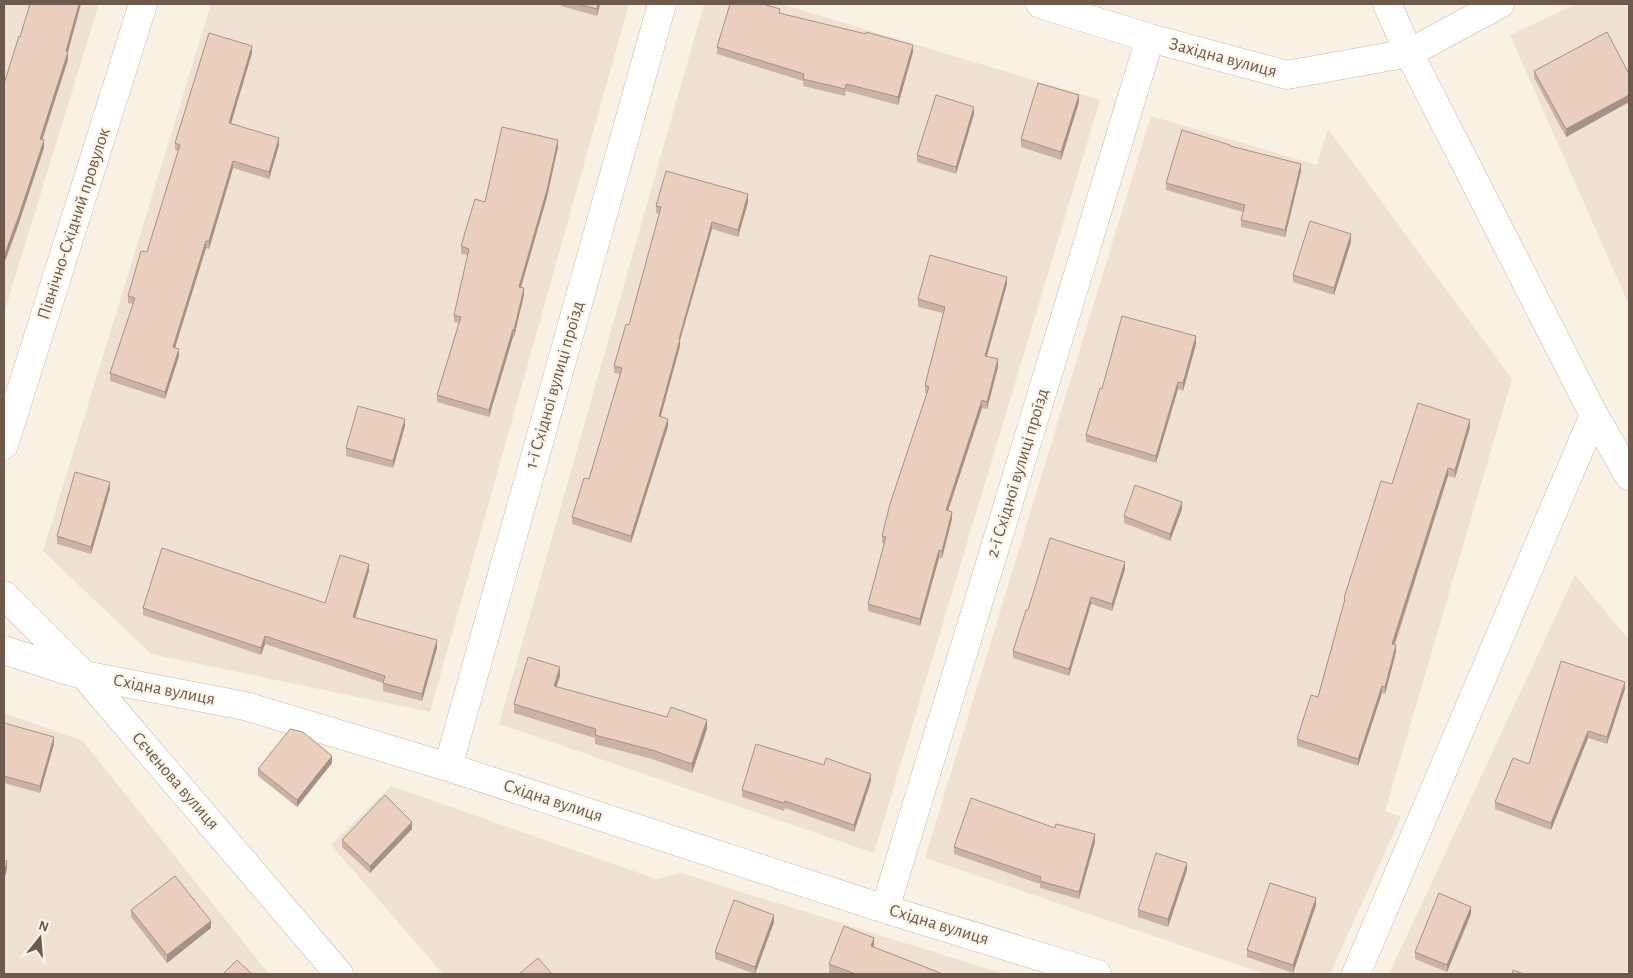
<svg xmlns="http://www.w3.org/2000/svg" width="1633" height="978" font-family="'Alegreya Sans',sans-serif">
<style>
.residential{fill:#f0e2d3}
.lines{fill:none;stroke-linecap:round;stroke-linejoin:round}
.street-casing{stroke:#c8b8ac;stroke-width:29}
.street{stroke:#fff;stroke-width:28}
.wall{fill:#cab3a4}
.shaded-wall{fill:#a49286}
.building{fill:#ebd0bf;stroke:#a49286}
.labels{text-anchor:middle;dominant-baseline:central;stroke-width:5;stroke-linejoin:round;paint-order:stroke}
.street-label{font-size:18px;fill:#6e594d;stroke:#fcf5e9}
</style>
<rect width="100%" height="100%" fill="#f9f1e4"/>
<path class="residential" d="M4,4H99L4,313Z
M211,4H629L430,712L151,654L43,551Z
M704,4H781L1100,100L874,853L499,724Z
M1576,4H1629V305L1510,35Z
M1151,116L1317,165L1328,129L1512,379L1385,811L1401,817L1330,974H1265L925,858Z
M1575,575L1629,640V974H1389Z
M4,713L83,741L269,974H4Z
M391,786L656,879L681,873L1004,974H443L331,845Z"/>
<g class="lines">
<defs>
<path id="street" d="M1040,4L1150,38L1287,75L1409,53L1500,4
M1387,4L1409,53L1594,415L1629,476
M4,445L143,4
M4,595L84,675L339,974
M4,650L65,670L84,675L245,706L448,767L885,909L1097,974
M448,767L662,4
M885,909L1150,38
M1356,974L1594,415"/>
</defs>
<use href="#street" class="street-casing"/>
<use href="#street" class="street"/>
</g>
<path class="wall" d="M561,4H600L597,16L561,6Z
M780,13L913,52L898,105L846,91L845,96L803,86V81L717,54V47Z
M252,53L231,123L279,145L269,179L233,168L209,249L206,248L175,348L179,356L165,399L110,381V373L133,304L128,303V296L147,252L178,151L175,150V143Z
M1534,71L1629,74V102L1566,137L1534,78Z
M1079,102L1061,160L1021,147V139Z
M974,114L956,174L917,162V155Z
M1230,146L1301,171L1285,237L1241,227V220L1243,212L1166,190V183Z
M558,147L547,197L521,287L524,295L514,337H513L489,417L437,402V395L459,323L454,322V315L468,255L461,254V246L485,202Z
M748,202L738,237L712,229L680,340V346L660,417L668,426L631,543L572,524V517L589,479L620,374L614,373V366L629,325L659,214L656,213V206Z
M1351,242L1334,295L1293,282V275Z
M1007,284L987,356L998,367L987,409L982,408L948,510L952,519L942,558H939L920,626L868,611V604L885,544L882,543V536L927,393H925V385L943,313L918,307V299Z
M1196,344L1183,391L1178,389L1156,463L1086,442V435L1102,389Z
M405,426L393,468L346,456V448Z
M1470,427L1455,478L1448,476L1395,645L1396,652L1385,694L1382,693L1358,766L1297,746V739L1318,697L1344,604V598L1392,484Z
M110,489L91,554L57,544V536Z
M1182,509L1170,541L1124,523V516Z
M1125,569L1112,611L1091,604L1069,676L1013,658V651L1028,610Z
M369,571L355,618L437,648L422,701L383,691V683L265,644L261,655L143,615V608L325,603Z
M560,676L556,687L707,729L692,773L652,759L595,744V738L514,713V704Z
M1625,689L1607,744L1588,738L1551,830L1495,809V802L1529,764Z
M4,723L54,744L40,793L4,783Z
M332,763L297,807L258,776V769Z
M871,781L854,832L785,808L784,811L742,797V790Z
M412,829L370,873L342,847V840Z
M1095,842L1079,899L1040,888V884L954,854V847Z
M1187,870L1168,927L1138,917V910Z
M1316,905L1293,973L1247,957V950Z
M131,910L211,928L167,963L131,917Z
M1471,914L1447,972L1415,959V952Z
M774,922L755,974L715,959V952Z
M874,947L943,974H829V964Z"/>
<path class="shaded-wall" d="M79,4H81L68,52V60L40,147V139Z
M598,4H600L597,16V9Z
M913,45V52L898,105V97Z
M252,46V53L229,130V123Z
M1079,95V102L1061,160V152Z
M1629,95V102L1566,137V129Z
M974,107V114L956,174V167Z
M279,138V145L269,179V172Z
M44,140V148L18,226L4,264V256Z
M558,140V147L547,197L519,294V287Z
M233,161V168L209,249V241Z
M1301,164V171L1285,237V230Z
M748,194V202L738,237V230Z
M712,222V229L680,340V346L659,423V416L679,339Z
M1351,234V242L1334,295V288Z
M206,241V248L173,354V347Z
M1007,277V284L985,363V356Z
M524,288V295L514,337V330Z
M513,329V337L489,417V410Z
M1196,336V344L1183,391V383Z
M179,349V356L165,399V392Z
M998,359V367L987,409V402Z
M1178,382V389L1156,463V456Z
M982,400V408L946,517V510Z
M405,419V426L393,468V461Z
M668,419V426L631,543V536Z
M1470,420V427L1455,478V470Z
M1448,468V476L1392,651V644Z
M110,482V489L91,554V547Z
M1182,502V509L1170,541V534Z
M952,512V519L942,558V551Z
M939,550V558L920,626V619Z
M1125,562V569L1112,611V604Z
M369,564V571L353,625V617Z
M1091,597V604L1069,676V669Z
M265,636V644L261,655V648Z
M437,640V648L422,701V694Z
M1396,645V652L1385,694V687Z
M560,667V676L554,695V686Z
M1625,682V689L1607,744V737Z
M1382,686V693L1358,766V759Z
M707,720V729L692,773V764Z
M1588,731V738L1551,830V823Z
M54,737V744L40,793V786Z
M332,756V763L297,807V800Z
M871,774V781L854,832V825Z
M412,822V829L370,873V866Z
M1095,834V842L1079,899V892Z
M7,861V869L4,881V874Z
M1187,863V870L1168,927V919Z
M1316,898V905L1293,973V965Z
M1471,907V914L1447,972V965Z
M774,915V922L755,974V967Z
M211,921V928L167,963V955Z
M874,938V949L871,946Z"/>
<path class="building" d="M30,4H79L66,51L68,52L40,139L44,140L18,218L4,256V84L19,36L20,37Z
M578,4H598L597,9Z
M730,4H763L780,9L779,13L866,34V32L913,45L898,97L846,84L845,89L803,79L804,74L717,47Z
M1607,32L1629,74V95L1566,129L1534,71Z
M209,33L252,46L229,123L279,138L269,172L233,161L209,241H206L173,347L179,349L165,392L110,373L135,298L128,296L141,251L147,252L180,145L175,143Z
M1038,83L1079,95L1061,152L1021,139Z
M936,95L974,107L956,167L917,155Z
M502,127L558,140L547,190L519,287L524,288L514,330L513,329L489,410L437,395L461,317L454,315L469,249L461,246L475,199L485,202Z
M1182,130L1230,145V146L1301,164L1285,230L1241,220L1245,205L1166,183Z
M666,171L748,194L738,230L712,222L679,339H680L659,416L668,419L631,536L572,517L584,478L589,479L622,368L614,366L626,324L629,325L661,207L656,206Z
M1310,221L1351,234L1334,288L1293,275Z
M930,255L1007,277L985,356L998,359L987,402L982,400L946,510L952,512L942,551L939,550L920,619L868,604L886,537L882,536L890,504L929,387L925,385L945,307L918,299Z
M1122,316L1196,336L1183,383L1178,382L1156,456L1086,435L1100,388L1102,389Z
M1418,403L1470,420L1455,470L1448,468L1392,644L1396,645L1385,687L1382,686L1358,759L1297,739L1311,695L1318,697L1345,599L1344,598L1381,481L1392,484Z
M358,406L405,419L393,461L346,448Z
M75,472L110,482L91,547L57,536Z
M1135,485L1182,502L1170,534L1124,516Z
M1050,538L1125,562L1112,604L1091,597L1069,669L1013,651L1026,610H1028Z
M162,548L325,603L340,555L369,564L353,617L437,640L422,694L383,683L385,676L265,636L261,648L143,608Z
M528,657L560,667L554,686L667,717L671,707L707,720L692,764L652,750L595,735L596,729L514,704Z
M1561,661L1625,682L1607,737L1588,731L1551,823L1495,802L1513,758L1529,764Z
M4,723L54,737L40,786L4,776Z
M290,729L303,732L332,756L297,800L258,769Z
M756,744L824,765L826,758L871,774L854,825L785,801L784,803L742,790Z
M385,795L412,822L370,866L342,840Z
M971,798L1055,828L1056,824L1095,834L1079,892L1040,881L1041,877L954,847Z
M1156,853L1187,863L1168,919L1138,910Z
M4,860L7,861L4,874Z
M175,876L211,921L167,955L131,910Z
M1270,883L1316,898L1293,965L1247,950Z
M1439,893L1471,907L1447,965L1415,952Z
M734,900L774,915L755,967L715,952Z
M844,926L874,938L871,946L943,974H856L829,964Z
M538,958L552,974H519Z
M237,960L252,974H223Z
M1513,970L1524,974H1512Z"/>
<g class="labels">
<g class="street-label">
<text transform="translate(1223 58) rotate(15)">Західна вулиця</text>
<text transform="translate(74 224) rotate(-72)">Північно-Східний провулок</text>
<text transform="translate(555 385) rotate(-74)">1-ї Східної вулиці проїзд</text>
<text transform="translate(1018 473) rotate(-73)">2-ї Східної вулиці проїзд</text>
<text transform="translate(164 690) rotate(11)">Східна вулиця</text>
<text transform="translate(175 781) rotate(49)">Сєченова вулиця</text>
<text transform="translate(553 801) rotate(18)">Східна вулиця</text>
<text transform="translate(939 925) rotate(17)">Східна вулиця</text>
</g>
</g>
<rect width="1633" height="978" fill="none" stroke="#6e594d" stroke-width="10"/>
<g transform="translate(40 938) rotate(17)" stroke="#fcf5e9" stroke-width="4" paint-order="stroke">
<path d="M0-4L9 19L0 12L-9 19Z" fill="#6e594d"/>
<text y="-8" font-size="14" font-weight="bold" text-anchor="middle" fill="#6e594d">N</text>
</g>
</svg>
